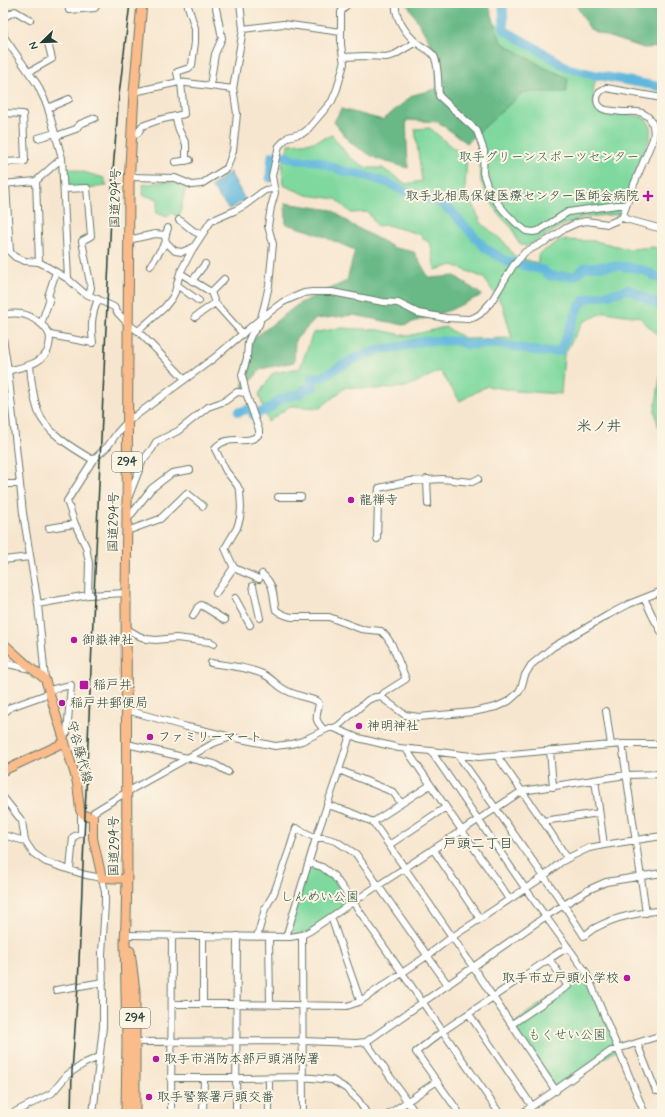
<svg xmlns="http://www.w3.org/2000/svg" width="665" height="1117" font-family="Mynerve,'Klee One',sans-serif">
<style>
.green{fill:#7fd99f;stroke:#4f8b6a}
.forest{fill:#67b986;stroke:#437b5d}
.water{fill:#61b7dd;stroke:#407a88}
.lines{fill:none;stroke-linecap:round;stroke-linejoin:round}
.river{stroke:#61b7dd;stroke-width:9}
.minor-casing{stroke:#6b786a;stroke-width:8}
.major-casing{stroke:#6b786a;stroke-width:10}
.highway-casing{stroke:#6b786a;stroke-width:11}
.minor{stroke:#fff;stroke-width:6}
.major{stroke:#f9bc8a;stroke-width:8}
.highway{stroke:#f9bc8a;stroke-width:9}
.rail{stroke:#1f3d34;stroke-width:1.5}
.poi-dot{fill:#b5179e;stroke:#fcf5e5;stroke-width:1.5}
.labels{text-anchor:middle;dominant-baseline:central;stroke-width:4;stroke-linejoin:round;paint-order:stroke}
.shield{fill:#fcf5e5;stroke:#617469;stroke-width:1}
.shield-label{font-size:12px;font-weight:bold;fill:#1f3d34}
.park-label{font-size:13px;fill:#325c49;stroke:#fcf5e5}
.poi-label{font-size:13px;fill:#1f3d34;stroke:#fcf5e5;text-anchor:start}
.street-label{font-size:13px;fill:#1f3d34;stroke:#fcf5e5}
.neighbourhood-label{font-size:14px;fill:#1f3d34;stroke:#fcf5e5}
.quarter-label{font-size:15px;fill:#1f3d34;stroke:#fcf5e5}
</style>
<rect width="100%" height="100%" fill="#fcf5e5"/>
<filter id="ink" filterUnits="userSpaceOnUse"><feTurbulence type="fractalNoise" baseFrequency=".025" numOctaves="2"/><feDisplacementMap in="SourceGraphic" scale="8" xChannelSelector="R" yChannelSelector="G"/><feConvolveMatrix kernelMatrix="1 2 1 2 8 2 1 2 1" color-interpolation-filters="sRGB"/></filter>
<filter id="wash" filterUnits="userSpaceOnUse"><feTurbulence type="fractalNoise" baseFrequency=".012" numOctaves="4" result="noise"/><feDisplacementMap in="SourceGraphic" scale="16" xChannelSelector="R" yChannelSelector="G"/><feGaussianBlur stdDeviation="0.9" result="paint"/><feColorMatrix in="noise" values="0 0 0 0 0 0 0 0 0 0 0 0 0 0 0 0 0 1.4 0 .05"/><feComposite in="paint" operator="in"/></filter>
<g filter="url(#wash)">
<rect width="100%" height="100%" fill="#f7e6cf"/>
<path class="green" d="M491,21L564,66L598,74C592,89 592,92 597,108C601,110 605,113 609,113C626,117 655,109 650,137L632,180L621,214L584,217L562,226L531,244L525,246L518,242L513,229L501,217L489,199L481,182L479,151L475,124L437,91L436,66Z
M430,128L454,149L467,153L465,190L482,224L504,242L515,257L538,263V255L560,240L595,241L629,249L654,247L662,252V339L639,317L605,312L583,322L564,355L561,394L517,391L487,386L460,401L440,371L406,387L374,389L346,387L320,408L290,406L268,422L259,394L273,373L300,368L313,333L341,328L379,330L408,336L445,327L466,339L512,338L503,306L484,278L453,265L435,270L431,245L419,234L387,225L377,226L368,212L351,213L336,199L307,195L283,185L282,164L289,144L314,142L332,135L349,157L367,168H382L406,184L422,181L415,129Z
M63,166L104,178L107,186L87,188L64,189Z
M168,181L186,186L179,218L172,213L167,217L156,213L158,199L143,195V185Z
M662,366V423L658,426L655,410Z
M307,868L323,870L335,881L353,902L310,931L286,937Z
M586,972L618,1049L556,1091L512,1024Z"/>
<path class="forest" d="M407,3H488L501,42L545,68L568,78L566,92H523L467,143L438,122L406,120L408,168L377,159L352,144L334,122L341,109L383,120L413,95L447,86L432,46Z
M575,3H662V47L644,48L606,36L590,29Z
M285,203L332,210L352,225L395,248L414,252L429,278L455,276L482,295L450,310L404,325L354,315L316,319L295,340L294,362L261,369L241,393L253,339L300,303L347,281L355,250L310,231L286,224Z"/>
<path class="water" d="M230,172L245,200L229,209L211,187Z"/>
<g class="lines">
<path class="river" d="M503,3L504,30L541,51L568,68L596,75L662,87
M270,178L272,156L282,155L296,160L317,161L343,171L363,175L388,183L408,193L440,202L452,212L485,248L508,262L543,270L550,276H575L585,267C605,266 629,264 648,272C653,274 657,278 662,280
M239,412L251,408L253,415L269,409L280,399L299,394L305,389L313,387L311,377H322L353,359L382,349L399,347L424,341H457L468,345L500,344L541,352L560,351L579,306L585,299L620,292L628,289L662,307"/>
</g>
</g>
<g filter="url(#ink)">
<g class="lines">
<defs>
<path id="minor" d="M396,3C394,17 406,34 417,43C422,47 431,51 434,56C439,65 438,86 439,96L477,131L484,151L483,173L489,191L496,201L505,212L516,223L526,231L533,232L538,231L568,212L617,205H626
M69,10L95,8L98,3
M3,18L15,11L30,20
M3,28L4,37L37,84L47,105L62,158L36,181L3,184
M243,29L283,24L341,32
M343,57L366,56L386,57L394,55L416,42
M29,72L52,59L47,39
M179,82L177,72L189,68L192,65L195,42V28L187,3
M210,86L215,54L222,38L215,3
M134,92L179,82L233,89L243,29L240,3
M48,108L69,99
M3,113L23,114L25,161L3,162
M175,116L179,130L186,144V161
M56,136L76,129L80,124L95,118
M131,136L138,133L142,126L159,120L184,114L181,82
M38,138L55,133
M62,158L68,279
M175,162L190,160
M129,177L175,178L192,185L201,184L227,168L233,151L237,114L233,87
M36,181L39,262
M6,184L10,252
M64,189L87,188L91,236L82,241L91,288L89,295
M622,218L632,189L653,139C655,129 653,117 642,113C636,111 628,112 622,112C617,111 612,111 606,110C594,106 594,93 606,88L662,98
M179,220C187,224 193,234 202,234
M168,228L165,237L166,242L175,251L182,252L194,247
M128,240L155,234L166,235
M3,241L7,249L15,257L25,261L39,262L68,279L84,293L114,307L117,312L128,324L138,331L185,379
M150,266L166,242
M180,273L211,292L215,303L243,334
M192,281L205,264
M177,285L199,301
M211,292L224,279
M3,314C9,314 16,313 22,314C32,316 45,325 49,334C51,338 49,348 47,352C40,364 23,367 11,370
M195,317L215,303
M41,324L50,298L48,296L56,272
M138,331L164,308L172,298L175,292L180,273L192,250L211,221L234,211L245,205L265,190L272,189L274,187
M50,335L93,343C91,325 91,317 98,299
M3,338L8,370L23,513L38,604L45,679
M30,365C31,380 33,396 38,411C45,432 74,449 93,460
M427,479L428,504
M3,484H20
M129,496L143,460L152,449L156,442L178,431L208,407L225,401L237,392L246,393
M278,497H301
M127,520L151,489L172,473L190,470
M49,528L75,524
M127,531L160,519L187,493L203,506
M377,539L378,502L379,488L411,481L442,479L472,482L478,479
M3,560L30,557
M262,574C276,586 272,595 276,610C281,614 286,616 292,617H329L361,629L381,631L386,636L392,645L406,679L384,693L381,697
M259,579L236,569L233,566L225,548L237,528L240,518L241,508L240,491L237,485L226,471L215,449L216,447C229,433 249,447 259,434V430L246,393L242,375L247,358L248,342L251,335L259,325L265,303L269,285L273,244L268,226L271,207L275,193L272,176L275,162L279,146L288,137L303,133L307,130L332,101L337,89L344,64L341,45V12L348,3
M253,586L260,618
M216,593L234,567
M88,595L89,563L86,547L75,524L67,501L93,460L108,446L117,433L127,422L214,358L260,319L283,302L292,298L304,293L312,292H332L383,302L398,303L418,313L446,318L469,319L475,317L480,314L491,302L513,266L525,252L548,240L566,228L577,223L586,221L608,224L622,218L662,229
M235,598L250,625
M644,598L653,617L662,633
M38,604L88,595L126,593
M193,616L198,607L201,605L225,620
M127,629L139,636L147,639L156,640L176,638L210,642L214,644
M3,663L31,669
M211,663C231,666 247,667 265,675C272,679 276,684 282,688C292,695 306,697 317,701L319,704C316,719 314,719 324,730
M49,690L71,685L67,733L63,737
M127,710L187,727L202,730L231,737L275,746L292,744L302,741L329,728H334L338,726L368,700C373,697 376,696 381,697L405,715L419,717L473,712L496,707L509,701L518,693L521,688L525,675L531,665L553,647L608,615L629,604L662,591
M606,711L611,745
M3,714L11,707L50,693
M334,728L358,738L399,748L431,751L479,757L622,744H662
M127,744L187,758
M622,744L646,913
M406,749L509,899
M550,750L553,787
M431,751L525,888L586,972L645,1114
M458,755L564,905L584,936C588,933 592,929 597,927C617,916 640,913 662,910
M497,756L543,821L567,858
M192,759L214,764L228,772
M339,770L393,792L401,803
M660,774L662,786
M595,780L604,845
M3,797L22,821L25,841L33,853L46,862L70,870L73,837L81,833V813
M327,805L347,811L373,822L473,967L556,1091
M93,817L94,812L120,796L214,743L231,737
M543,821L599,813
M373,822L430,785
M3,835L25,841
M389,845L446,807
M433,849L480,919
M309,863L322,867L334,876L353,902L500,1114
M70,870L86,875L102,878L105,892V903L102,954L103,999V1027L93,1114
M331,917L360,1000
M125,935L290,937L302,935L310,931L353,902L522,791L626,775L662,774
M302,935L303,1114
M257,937L265,909L274,893L290,848L296,828L316,838H325L336,841L356,854L448,985
M269,937L270,1004
M286,937L316,838L339,770L350,735
M549,959L568,947
M56,990L103,982
M172,1004H232L347,1006L359,1002L427,956L452,937L480,919L543,877L561,862L572,856L589,848L604,845L662,836
M203,1004V937
M469,1014L532,1106
M132,1042L303,1041L356,1043L366,1042L546,916L588,890L606,882L662,873
M366,1042L416,1114
M637,1043L656,1091H662
M171,1078H236L303,1077L332,1080L347,1089L358,1100L367,1114
M11,1114L52,1093L67,1075L85,1063L99,1057
M171,1114L172,936
M203,1114L204,1078
M236,1114L237,936
M269,1114V1078
M389,1114L437,1081
M460,1114L416,1052L443,1031L549,959L568,986L512,1024
M521,1114L611,1051L662,1035"/>
<path id="major" d="M3,643L32,669L45,679L74,772L77,783L80,810C82,816 88,816 93,817V838L102,878L127,879
M3,771L65,742"/>
<path id="highway" d="M130,951L135,991V1114
M126,1114L127,1042L125,942L126,922L127,874L126,593L127,515L129,185L134,92L142,3"/>
</defs>
<use href="#minor" class="minor-casing"/>
<use href="#major" class="major-casing"/>
<use href="#highway" class="highway-casing"/>
<use href="#minor" class="minor"/>
<use href="#major" class="major"/>
<use href="#highway" class="highway"/>
<path class="rail" d="M71,1114L72,1071L78,986L94,595L113,171L119,95L130,3"/>
</g>
</g>
<g class="poi-dot">
<path d="M646 190h4v4h4v4h-4v4h-4v-4h-4v-4h4z"/>
<circle cx="351" cy="500" r="4"/>
<circle cx="74" cy="640" r="4"/>
<rect x="79" y="680" width="10" height="10" rx="2"/>
<circle cx="62" cy="703" r="4"/>
<circle cx="359" cy="726" r="4"/>
<circle cx="150" cy="737" r="4"/>
<circle cx="627" cy="978" r="4"/>
<circle cx="156" cy="1059" r="4"/>
<circle cx="149" cy="1097" r="4"/>
</g>
<g class="labels">
<g class="shield">
<rect x="112" y="452" width="30" height="20" rx="3"/>
<rect x="120" y="1008" width="30" height="20" rx="3"/>
</g>
<g class="shield-label">
<text x="127" y="462">294</text>
<text x="135" y="1018">294</text>
</g>
<g class="park-label">
<text x="549" y="157">取手グリーンスポーツセンター</text>
<text x="320" y="897">しんめい公園</text>
<text x="567" y="1035">もくせい公園</text>
</g>
<g class="poi-label">
<text x="639" y="196" text-anchor="end">取手北相馬保健医療センター医師会病院</text>
<text x="359" y="500">龍禅寺</text>
<text x="82" y="640">御嶽神社</text>
<text x="93" y="685">稲戸井</text>
<text x="70" y="703">稲戸井郵便局</text>
<text x="367" y="726">神明神社</text>
<text x="158" y="737">ファミリーマート</text>
<text x="619" y="978" text-anchor="end">取手市立戸頭小学校</text>
<text x="164" y="1059">取手市消防本部戸頭消防署</text>
<text x="157" y="1097">取手警察署戸頭交番</text>
</g>
<g class="street-label">
<text transform="translate(116 198) rotate(-89)">国道294号</text>
<text transform="translate(114 522) rotate(-89)">国道294号</text>
<text transform="translate(79 752) rotate(75)">守谷藤代線</text>
<text transform="translate(114 846) rotate(-90)">国道294号</text>
</g>
<g class="neighbourhood-label">
<text x="478" y="844">戸頭二丁目</text>
</g>
<g class="quarter-label">
<text x="599" y="427">米ノ井</text>
</g>
</g>
<rect width="665" height="1117" fill="none" stroke="#fcf5e5" stroke-width="16"/>
<g transform="translate(42 42) rotate(247)" stroke="#fcf5e5" stroke-width="3" paint-order="stroke">
<path d="M0-3L7 15L0 10L-7 15Z" fill="#1f3d34"/>
<text y="-6" font-size="11" font-weight="bold" text-anchor="middle" fill="#1f3d34">N</text>
</g>
</svg>
